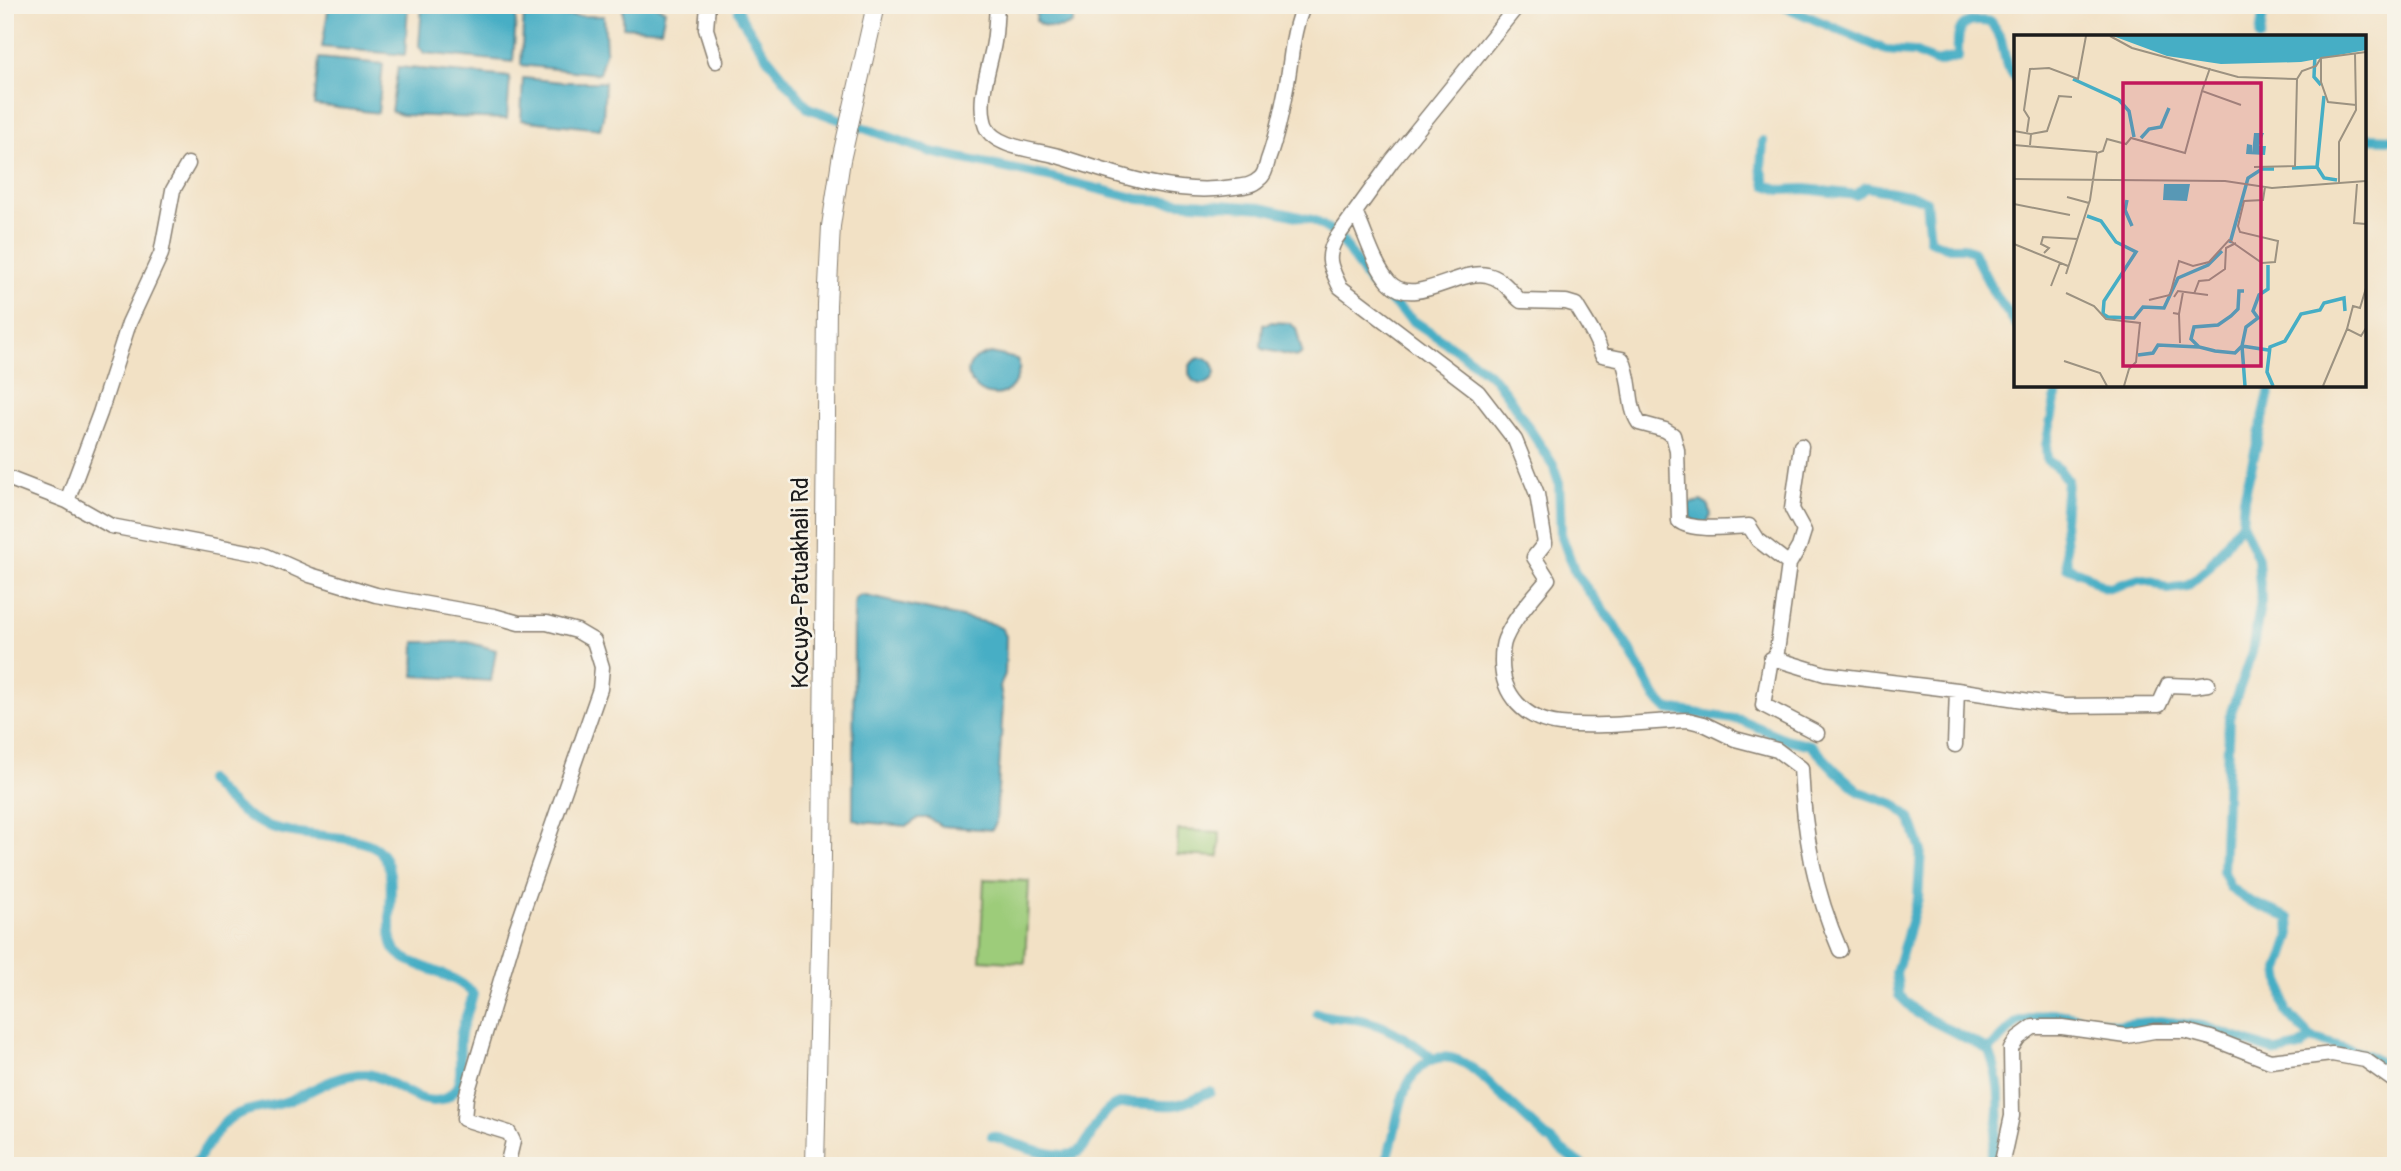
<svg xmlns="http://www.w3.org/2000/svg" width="2401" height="1171" font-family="Pangolin,sans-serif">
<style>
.green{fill:#9dcc7a;stroke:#5c744b;stroke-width:2}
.water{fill:#46aec5;stroke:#316570;stroke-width:2}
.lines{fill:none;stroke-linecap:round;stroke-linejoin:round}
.canal{stroke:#46aec5;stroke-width:10}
.minor-casing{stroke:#877e70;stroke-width:17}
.major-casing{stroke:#877e70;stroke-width:20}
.minor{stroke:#fff;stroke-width:14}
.major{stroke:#fff;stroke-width:18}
.labels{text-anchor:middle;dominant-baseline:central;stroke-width:5;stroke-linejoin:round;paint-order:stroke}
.street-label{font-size:24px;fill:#1c1c1c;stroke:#f7f3e8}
.inset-river{fill:none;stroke:#46aec5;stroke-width:3.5}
.inset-road{fill:none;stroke:#9c9281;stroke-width:2}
.view{fill:#c2185b;fill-opacity:0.15;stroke:#c2185b;stroke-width:3.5}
.inset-edge{fill:none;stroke:#1c1c1c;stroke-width:3.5}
</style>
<rect width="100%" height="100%" fill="#f7f3e8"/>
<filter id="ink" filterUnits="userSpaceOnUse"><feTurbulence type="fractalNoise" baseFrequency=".0143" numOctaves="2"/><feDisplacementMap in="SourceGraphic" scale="14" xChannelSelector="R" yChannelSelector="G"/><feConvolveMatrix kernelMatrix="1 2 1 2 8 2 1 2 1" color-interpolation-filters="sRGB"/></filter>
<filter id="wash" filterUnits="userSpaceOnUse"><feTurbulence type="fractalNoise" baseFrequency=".00686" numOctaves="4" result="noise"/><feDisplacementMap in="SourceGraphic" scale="28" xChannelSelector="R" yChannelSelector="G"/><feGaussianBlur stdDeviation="1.57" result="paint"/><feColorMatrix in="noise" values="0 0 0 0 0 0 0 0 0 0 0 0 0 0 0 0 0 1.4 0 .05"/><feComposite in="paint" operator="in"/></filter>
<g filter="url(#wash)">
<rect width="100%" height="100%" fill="#f2e1c5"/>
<path class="green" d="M1178,830L1220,832L1219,857L1177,855Z
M984,879L1029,881L1025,963L980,960Z"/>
<path class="water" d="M329,5H408L405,55L322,47Z
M422,5H517L513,62L424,53L419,46Z
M623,5H654L665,10L661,30L623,27Z
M1037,5H1066L1073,11V23C1063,30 1044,29 1036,21Z
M524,11L560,16H604L606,50L599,74L521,65Z
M319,58L383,64L378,113L314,105Z
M398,67L510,77L507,119L402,115L391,111Z
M523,78L562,82H605L603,118L600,129L521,120Z
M1271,322L1289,323L1296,328L1302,352L1300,355L1296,357L1263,349L1261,346L1263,325Z
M991,353L1017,359C1021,367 1019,372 1016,380C996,421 936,365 991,353Z
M1189 371a13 13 0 1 1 26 0a13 13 0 1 1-26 0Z
M1701,501L1709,506L1711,515L1706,525L1691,520L1688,504Z
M861,595L993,624L1002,629L1006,636L1005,674L1000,686L1003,704L996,823L992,830L941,826L928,818H919L907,826L861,822L853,819L854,607L855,599Z
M415,642H468L496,650L491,681L414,676Z"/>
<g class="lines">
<path class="canal" d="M737,5L742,19L767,57L808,108L931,152L1053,178L1139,199L1262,208L1313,220L1333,232L1342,241L1369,282L1412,320L1460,352L1494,378L1506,393L1553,465L1559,483L1561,534L1575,573L1618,630L1656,698L1667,709L1741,720L1785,739L1811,745L1836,771L1860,792L1894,804L1910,818L1921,849L1918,898L1896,973L1899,995L1917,1013L1989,1050C2005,1094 2000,1121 1989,1166
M1781,5L1886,50L1914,52L1936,62L1958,57C1957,29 1958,17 1991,22L2001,39L2007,67L2016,78
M2260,37L2264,5
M2364,138L2396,139
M1763,141L1761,168L1766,185L1781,190L1805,189L1856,195L1866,187L1914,196L1926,201L1930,240L1946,247H1964L1973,252L1994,293L2016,324
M2058,385L2046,446L2047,460L2059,469L2067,480L2064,520L2067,567L2084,574L2103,587L2110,588L2139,579L2154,582L2168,589L2187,586L2208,568L2242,522L2244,498L2271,385
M2242,522L2258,559L2261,601L2252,652L2229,718L2223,872L2230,888L2249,901L2289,918L2290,937L2279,970L2286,1012L2311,1038L2367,1055L2396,1072
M1317,1013C1331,1019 1345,1017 1360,1020C1387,1025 1413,1042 1433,1059
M1989,1050L2017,1022L2052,1013L2118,1025L2159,1021L2202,1026L2277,1052L2300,1047L2311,1038
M992,1136C1013,1142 1056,1161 1076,1153C1083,1150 1088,1140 1092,1133C1098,1122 1104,1111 1116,1105C1130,1099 1158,1107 1175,1105C1188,1103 1197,1096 1210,1092
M193,1166C204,1152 215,1130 229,1119C244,1108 267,1108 285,1102C312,1092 335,1074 365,1074C388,1073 428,1120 453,1092C465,1080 458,1056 460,1040C461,1025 470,1009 473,994C454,970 401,967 393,946C383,919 403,867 376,848C363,839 339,838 324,836C268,831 245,823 208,780
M1384,1166C1397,1138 1395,1106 1411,1079C1419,1065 1434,1054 1451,1058C1472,1063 1487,1082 1502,1096C1529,1120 1553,1147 1584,1166"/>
</g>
</g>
<g filter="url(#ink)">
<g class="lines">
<defs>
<path id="minor" d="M708,5L706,29L716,61
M997,5C996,18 996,30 994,42C990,68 976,100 986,127C995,148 1038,150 1058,156C1115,174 1174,197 1234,187C1243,186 1252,186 1259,179C1265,175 1266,167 1268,160C1277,136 1282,109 1287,83C1292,56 1292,30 1304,5
M1518,5L1392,161L1335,240C1325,260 1331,267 1340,287L1478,392L1515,440L1537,494L1545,543L1534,557L1548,579C1533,598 1515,616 1505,639C1502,646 1502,653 1502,660C1501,695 1525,720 1560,724C1601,728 1646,722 1688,720L1704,724L1735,739L1777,750L1801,768C1804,834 1814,890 1840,950
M1356,214C1366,235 1374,265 1389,282C1413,309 1460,268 1487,275C1503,278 1510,292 1521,301L1566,302L1576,305C1586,322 1597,337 1602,355L1622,359C1633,381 1627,406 1639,423L1665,430L1673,435L1677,450L1679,521C1692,532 1732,527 1749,526L1758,540L1789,564
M1801,446L1792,509L1804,531L1799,547L1789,564L1776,659H1771L1763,705L1817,733
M5,477L67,501L100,413L129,323L161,254L173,190L188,164
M67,501L111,526L265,555L310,575L376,595L494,616L519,623H547L577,631L594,641L602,667L600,689L515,933L466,1097L464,1119L509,1133L513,1141L507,1166
M1776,659L1825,674L1957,690L1955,745
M1957,690L2063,706L2159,705L2168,685L2194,686L2208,684
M2001,1166L2012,1116L2011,1049L2018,1038L2033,1027H2062L2127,1036L2154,1031H2185L2211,1038L2270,1061L2332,1054L2365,1060L2396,1082"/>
<path id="major" d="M815,1166L822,856L827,305L831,226L841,160L876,5"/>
</defs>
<use href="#minor" class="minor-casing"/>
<use href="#major" class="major-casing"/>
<use href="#minor" class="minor"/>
<use href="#major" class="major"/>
</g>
</g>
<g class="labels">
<g class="street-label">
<text transform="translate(800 583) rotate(-90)">Kocuya-Patuakhali Rd</text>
</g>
</g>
<g transform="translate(2014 35)">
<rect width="352" height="352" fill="#f2e1c5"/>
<path d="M99,1H352V15L287,27L207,29L153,21ZM240,98H250L245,111H252L251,120L232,119L233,109L238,110V118ZM150,149H176L173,166L149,165Z" fill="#46aec5"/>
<path class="inset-river" d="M301,19L300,42L307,50M59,44L105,65L115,76L120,102M127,103L135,94L147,92L155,73M303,132L310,143L323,145M278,133L303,132L310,61M113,165L111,175L118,191M73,181L87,186L102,207L122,217L90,266L89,279L94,282L120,283L129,272L150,273L164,243L194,230L208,216M216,208L234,143L248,134H260M230,256H225L224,274L217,281L204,290L180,292L177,304L185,312L201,316L221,318L228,311L231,351M254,315L228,311L232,292L244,283L239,276L245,260L254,254V230M124,320L139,318L144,310L185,312M259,351L253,337L256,312L271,306L287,279L306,275L310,268L330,263L331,276"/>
<path class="inset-road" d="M96,1L118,13L224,42L283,44M307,23V47L314,67L342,70M196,33L188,56L227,70M0,96L17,99L16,110M13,97L15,83L10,75L16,34L35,33L64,44L72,1M17,99L33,96L45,61L58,62M0,110L83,117M240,132L281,131L283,44L288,36L302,31L307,23L352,17M0,144L211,146L258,153L352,146M325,148V107L342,75L341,18M343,149L340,188L352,189M53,162L75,168M0,169L56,180M0,209L54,231M30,218L35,213L27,209L29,202L64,204M52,239L76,165L83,118L89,116L93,104L112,109L117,103L171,118L188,56M37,251L46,228M352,253L346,273L339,271L333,294L347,301L352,293M52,258L80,271L92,284L126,288L122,327L115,334L110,351M180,259L185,246L195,245L211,234L212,213L222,208M160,262L164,256L194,260M135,265L156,260L165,226L179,231L195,227L215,205L248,228L261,227L264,206L226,197L224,191L230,166L249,165L251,152M159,278L165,279L169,257M165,279L166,308M50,326L86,338L93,351M309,351L333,294"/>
<path class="view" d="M109,48H247V331H109Z"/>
<rect width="352" height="352" class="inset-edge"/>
</g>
<rect width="2401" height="1171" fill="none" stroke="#f7f3e8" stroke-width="28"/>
</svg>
